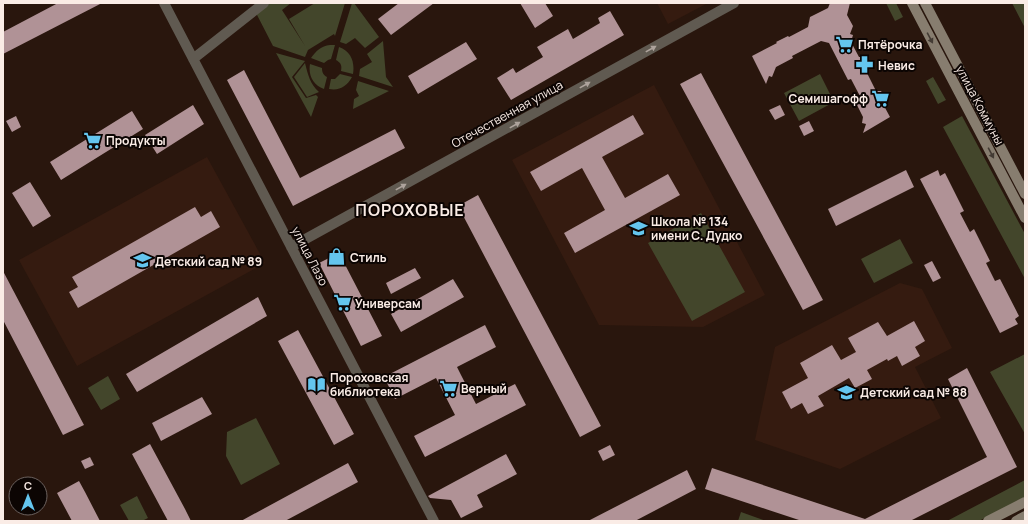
<svg xmlns="http://www.w3.org/2000/svg" width="1028" height="524" font-family="Manrope,sans-serif">
<style>
.built{fill:#351b10}
.green{fill:#43462b}
.building{fill:#b09296}
.lines{fill:none;stroke-linecap:round;stroke-linejoin:round}
.street{stroke:#605a51;stroke-width:10}
.secondary{stroke:#877d6f;stroke-width:10}
.oneway{fill:#433b34}
.oneway2{fill:#ada39c}
.labels{text-anchor:middle;dominant-baseline:central;stroke-width:4;stroke-linejoin:round;paint-order:stroke}
.poi-label{font-size:12px;font-weight:bold;fill:#faece6;stroke:#0c0503;text-anchor:start}
.street-label{font-size:12px;fill:#faece6;stroke:#0c0503}
.district-label{font-size:16px;font-weight:bold;letter-spacing:1px;fill:#faece6;stroke:#0c0503}
</style>
<rect width="100%" height="100%" fill="#29160d"/>
<path class="built" d="M657,3H708L668,24Z
M654,85L765,295L703,327L599,325L512,160Z
M207,157L265,263L77,366L19,260Z
M900,283L922,289L952,348L915,367L941,418L840,469L755,440L775,347Z"/>
<path class="green" d="M269,3H291L282,10L305,46L289,19L315,3H345L335,36L334,34L308,50L305,57L273,46L256,13Z
M352,3H354L379,37L365,48L355,38L346,44L340,42Z
M886,3H896L903,17L895,21Z
M1012,3H1025V28Z
M383,41L386,77L393,87L359,76L360,69L372,62L367,54Z
M330,45H335L331,59L328,60L324,63L311,58C316,51 321,46 330,45Z
M339,47C351,51 355,62 353,74L341,71C342,65 341,63 336,60Z
M276,53L305,61L292,77L306,98L316,95L318,97L311,117Z
M305,63C308,75 310,84 319,92L307,97L294,77Z
M310,64L322,68C322,72 323,75 327,77L324,89C313,85 308,75 310,64Z
M340,74L352,77C347,86 340,91 329,89L331,79H335Z
M820,74L834,102L799,121L784,93Z
M933,77L946,100L938,104L926,81Z
M358,81L389,91L353,109L354,99L359,96L356,90Z
M962,116L1025,234V279L943,127Z
M701,213L745,292L692,321L648,243Z
M900,239L913,263L874,283L861,259Z
M1025,354V434L990,372Z
M108,376L120,399L101,410L88,388Z
M256,418L280,464L241,485L226,456L227,432Z
M1025,480V497L979,521H947Z
M137,496L148,518L142,521H129L120,505Z
M741,512L766,521H738Z"/>
<path class="building" d="M58,3H102L3,54V32Z
M399,3H434L391,35L378,19Z
M520,3H545L553,16L535,28Z
M830,3H850L847,15L853,26L850,34L853,35L851,42L859,57H863L867,65L865,69L876,91H881L886,100L883,104L890,117L863,133L866,124L862,123L863,117L856,103L862,100L851,79L848,80L829,43L821,41L792,56L793,58L776,67L772,77L769,76L766,84L752,56L777,43L776,42L788,36L789,37L808,27L810,17L828,8Z
M610,11L624,35L511,100L497,78L513,68L516,73L543,57L537,47L568,29L573,39L600,23L598,18Z
M466,42L477,59L418,94L408,76Z
M244,70L300,178L395,129L405,148L293,206L227,80Z
M701,73L823,300L803,310L680,84Z
M193,105L204,124L157,154L145,135Z
M780,105L785,115L775,120L769,110Z
M132,111L143,129L61,180L50,162Z
M633,115L644,134L602,157L625,198L668,174L680,195L575,253L564,233L605,210L582,168L541,191L530,172Z
M16,116L21,127L12,132L6,121Z
M809,121L814,131L804,136L799,126Z
M906,170L914,187L836,226L828,209Z
M938,170L940,176L945,173L964,211L960,213L970,232L974,229L990,261L986,263L995,281L1000,279L1019,316L1015,319L1018,324L1000,333L920,179Z
M30,182L51,216L33,227L12,193Z
M478,195L601,426L580,437L458,206Z
M195,207L201,217L211,211L220,227L78,308L69,292L78,287L72,277Z
M339,253L382,336L361,346L319,263Z
M932,261L941,278L933,282L924,265Z
M415,268L421,278L391,294L386,283Z
M3,271L84,425L63,435L3,320Z
M453,279L464,297L401,332L391,314Z
M258,297L267,316L137,392L126,374Z
M914,321L925,341L915,347L920,356L902,366L897,356L888,361L887,359L867,370L872,379L855,388L849,378L818,396L824,406L808,414L802,403L791,409L782,392L808,378L800,363L832,345L841,360L856,352L848,338L878,322L887,336Z
M485,325L496,347L457,367L461,375L476,404L515,384L526,405L425,457L414,436L455,415L436,378L395,399L384,377Z
M298,330L354,434L334,445L278,341Z
M967,368L1017,467L910,521H802L705,489L712,468L865,519L987,457L948,379Z
M202,397L212,414L161,441L152,423Z
M150,444L185,509L191,521H168L132,454Z
M610,445L615,455L603,461L598,451Z
M506,454L517,474L477,495L483,507L461,518L451,500L430,498L428,496Z
M90,457L94,465L85,469L81,461Z
M348,463L358,482L285,521H241Z
M687,470L696,489L635,521H588Z
M79,481L85,492L100,521H72L57,493Z"/>
<g class="lines">
<path class="street" d="M164,3L434,521
M193,59L264,3
M291,247L734,3"/>
<path class="secondary" d="M912,3L1025,218
M925,3L1025,194
M988,521L1025,502
M1016,521L1025,516"/>
</g>
<defs><path id="oneway-solid" d="M-6-.8H1V-3.2L6.5 0L1 3.2V.8H-6Z"/></defs>
<g class="oneway">
<use href="#oneway-solid" transform="translate(930 38) rotate(62)"/>
<use href="#oneway-solid" transform="translate(991 153) rotate(62)"/>
</g>
<g class="oneway2">
<use href="#oneway-solid" transform="translate(651 49) rotate(-29)"/>
<use href="#oneway-solid" transform="translate(585 85) rotate(-29)"/>
<use href="#oneway-solid" transform="translate(515 125) rotate(-29)"/>
<use href="#oneway-solid" transform="translate(401 187) rotate(-29)"/>
</g>
<defs>
<symbol id="supermarket-bare" viewBox="-9 -9 18 18"><path d="M-6-5.5h2.5l.6 2H6L4.5 2H-2.5L-4.4-4H-6ZM-1.5 3.2a1.3 1.3 0 1 0 .1 0ZM3 3.2a1.3 1.3 0 1 0 .1 0Z" fill="#64c5ee" stroke="#0c0503" stroke-width="2.5" paint-order="stroke"/></symbol>
<symbol id="pharmacy-bare" viewBox="-9 -9 18 18"><path d="M-2-6h4v4h4v4h-4v4h-4v-4h-4v-4h4Z" fill="#64c5ee" stroke="#0c0503" stroke-width="2.5" paint-order="stroke"/></symbol>
<symbol id="school-bare" viewBox="-9 -9 18 18"><path d="M0-5L7-2L0 1L-7-2ZM-4 1L0 2.5L4 1V4Q0 6-4 4Z" fill="#64c5ee" stroke="#0c0503" stroke-width="2.5" paint-order="stroke"/></symbol>
<symbol id="shop-bare" viewBox="-9 -9 18 18"><path d="M-5-2.5h2.3a2.7 3.5 0 0 1 5.4 0H5L5.5 6h-11ZM-1.5-2.5h3a1.5 2.3 0 0 0-3 0Z" fill="#64c5ee" stroke="#0c0503" stroke-width="2.5" paint-order="stroke"/></symbol>
<symbol id="library-bare" viewBox="-9 -9 18 18"><path d="M-6-4Q-3-5.5-.7-3.5V5Q-3 3-6 4ZM6-4Q3-5.5 .7-3.5V5Q3 3 6 4Z" fill="#64c5ee" stroke="#0c0503" stroke-width="2.5" paint-order="stroke"/></symbol>
</defs>
<g fill-rule="evenodd">
<use href="#supermarket-bare" x="832" y="32" width="25" height="25"/>
<use href="#pharmacy-bare" x="852" y="52" width="25" height="25"/>
<use href="#supermarket-bare" x="868" y="86" width="25" height="25"/>
<use href="#supermarket-bare" x="80" y="128" width="25" height="25"/>
<use href="#school-bare" x="626" y="216" width="25" height="25"/>
<use href="#shop-bare" x="324" y="244" width="25" height="25"/>
<use href="#school-bare" x="130" y="248" width="25" height="25"/>
<use href="#supermarket-bare" x="330" y="290" width="25" height="25"/>
<use href="#library-bare" x="304" y="372" width="25" height="25"/>
<use href="#supermarket-bare" x="436" y="376" width="25" height="25"/>
<use href="#school-bare" x="834" y="380" width="25" height="25"/>
</g>
<g class="labels">
<g class="poi-label">
<text x="858" y="44">Пятёрочка</text>
<text x="878" y="65">Невис</text>
<text x="868" y="98" text-anchor="end">Семишагофф</text>
<text x="106" y="140">Продукты</text>
<text x="651" y="221">Школа № 134<tspan x="651" dy="14">имени С. Дудко</tspan></text>
<text x="350" y="257">Стиль</text>
<text x="155" y="261">Детский сад № 89</text>
<text x="355" y="303">Универсам</text>
<text x="330" y="377">Пороховская<tspan x="330" dy="14">библиотека</tspan></text>
<text x="461" y="388">Верный</text>
<text x="860" y="392">Детский сад № 88</text>
</g>
<g class="street-label">
<text transform="translate(980 105) rotate(62)">улица Коммуны</text>
<text transform="translate(507 114) rotate(-29)">Отечественная улица</text>
<text transform="translate(310 256) rotate(63)">улица Лазо</text>
</g>
<g class="district-label">
<text x="410" y="210">ПОРОХОВЫЕ</text>
</g>
</g>
<rect width="1028" height="524" fill="none" stroke="#faece6" stroke-width="8"/>
<g transform="translate(28 496)"><circle r="19" fill="#0c0503" stroke="#6b615e"/>
<path d="M0-3L7 15L0 10L-7 15Z" fill="#64c5ee"/>
<text y="-6" font-size="11" font-weight="bold" text-anchor="middle" fill="#faece6">С</text>
</g>
</svg>
